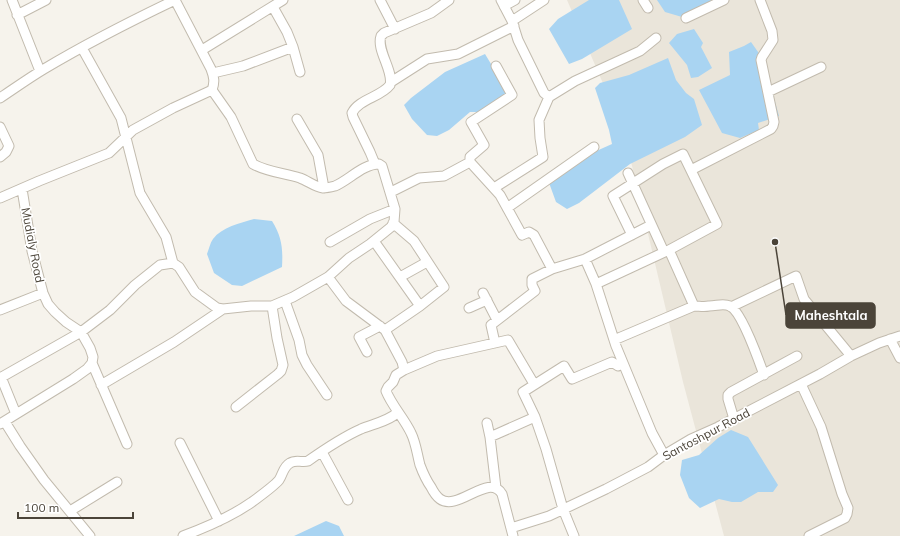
<svg xmlns="http://www.w3.org/2000/svg" width="900" height="536" font-family="Mulish,sans-serif">
<style>
.residential{fill:#eae5da}
.water{fill:#a9d4f2}
.lines{fill:none;stroke-linecap:round;stroke-linejoin:round}
.minor-casing{stroke:#c2bbae;stroke-width:11}
.minor{stroke:#fff;stroke-width:9}
.labels{text-anchor:middle;dominant-baseline:central;stroke-width:3.5;stroke-linejoin:round;paint-order:stroke}
.street-label{font-size:12px;fill:#4b4439;stroke:#fff}
.leader{fill:none;stroke:#4b4439;stroke-width:1.5}
.callout-dot{fill:#4b4439;stroke:#fff;stroke-width:1.5}
.callout{fill:#4b4439;stroke:#4b4439;stroke-width:1.5}
.callout-label{font-size:13px;text-anchor:middle;font-weight:bold;fill:#fff}
</style>
<rect width="100%" height="100%" fill="#f6f3ec"/>
<path class="residential" d="M567,0H900V536H724L683,382L624,132Z"/>
<path class="water" d="M589,0H619L632,29L582,59L569,64L549,29L558,19Z
M657,0H717L682,17L665,12Z
M694,29L703,43L701,47L712,68L698,77L691,78L687,65L669,43L677,34Z
M751,42L763,59L779,116L758,123L759,130L740,138L722,133L699,90L730,75L729,52L744,46Z
M485,54L508,92L480,112H470L449,130L437,136L427,135L412,119L404,105L411,98L445,72Z
M668,58L676,80L686,93L694,99L702,125L685,137L630,164L579,203L567,209L556,202L548,180L574,161L612,144L609,130L595,88L600,83L629,75Z
M254,219L272,221C282,237 283,249 282,267L242,286L232,285L214,273L207,254C209,249 210,243 213,239C222,227 240,223 254,219Z
M731,430L748,437L778,485L773,492H758L741,502H732L719,499L700,508L689,498L680,475L682,460L699,455L718,438Z
M326,521L339,526L344,536H294Z"/>
<g class="lines">
<defs>
<path id="minor" d="M12,0L40,71
M380,0L395,29
M501,0L512,21L518,40L544,93L549,97L575,81L640,51L656,38
M643,0L648,8
M504,6L515,0
M273,7L287,32L293,47L300,72
M17,15L46,0
M686,18L724,0
M512,21L544,0
M82,48L121,118L140,193L166,237L173,263
M202,50L283,0
M213,73L243,66L293,47
M391,82L427,59L458,54L514,26
M768,92L821,67
M0,98C15,88 29,78 44,69C86,44 131,21 175,0
M297,119L318,155L324,188
M0,127L9,146L6,152L0,157
M470,162L500,195L522,235L529,232L534,235L552,269L585,259L651,225
M470,162V157L484,145L471,122L512,95L496,66
M375,164L370,152L353,117L352,113C359,99 381,97 390,85C394,71 376,50 381,36L384,33L431,13L449,0
M691,170L771,129L773,126L774,122L761,60L762,57L773,40L772,31L760,0
M628,173L664,252
M494,188L543,157L540,138L539,120L549,97
M391,192L419,178L444,176L470,162
M0,198L39,181L109,153L133,130L173,108L212,90C215,82 214,77 211,69L175,0
M507,208L594,147
M393,223L414,241L444,287L420,306
M374,241L420,306L385,330
M330,242L370,219L395,209
M669,250L694,306
M585,259L596,284L616,346L652,433L664,455
M328,277L346,301L385,330L402,362L404,370L396,375L393,382L388,387L386,391C392,406 404,418 411,433C416,443 417,454 420,465C423,473 426,480 431,487C433,491 436,496 440,499C458,512 489,472 502,494L513,536
M400,277L427,262
M596,284L669,250L717,224L683,154L663,164L613,196L632,235
M483,293L497,320
M285,301L299,340L302,355L307,365L327,395
M731,307L796,276L804,299L851,356
M469,308L487,300
M0,310L43,293
M890,339L900,358
M614,340L694,306C699,306 704,307 709,306C717,306 723,303 730,306C742,312 759,361 764,375
M495,343L491,325L535,291L532,285V279L552,269
M367,352L359,337L380,326
M92,363L127,444
M404,370L437,356L508,340L534,384
M1,377L16,414
M0,378L81,332L110,310L135,285L160,265L173,263L179,267L195,292L217,308L223,309L251,306H272L293,297L328,277L349,258L370,244L391,227L394,222L395,209L382,166L379,164C363,164 349,180 335,186C331,187 326,188 323,188C315,187 308,181 300,178C284,173 267,172 253,164L231,117L212,90
M801,384L821,427L842,494L848,508L847,514L845,518L809,536
M101,385L174,342L223,309
M236,407L278,374L281,371L283,365L277,338L272,306
M734,419L728,399V395L731,392L797,356
M5,422L20,446L44,480L90,536
M487,423L490,437L496,488
M0,424L73,379L87,369L92,363L93,357L90,348L81,332L66,322L55,312L48,304L43,293L32,251L22,189
M490,437L535,417
M180,443L219,521
M322,452L348,500
M70,511L117,482
M511,528L549,516L606,489L648,467L664,455L691,439L718,427L820,374L851,356L879,343L900,336
M183,536C207,527 231,517 252,502C260,496 273,487 279,480C283,474 283,467 290,463C296,459 302,463 308,461C325,449 343,437 361,429C373,424 389,421 398,412
M574,536L563,509L546,449L535,417L523,392L564,366L572,379L612,362L618,366L623,363"/>
</defs>
<use href="#minor" class="minor-casing"/>
<use href="#minor" class="minor"/>
</g>
<g class="labels">
<g class="street-label">
<text transform="translate(33 245) rotate(79)">Mudialy Road</text>
<text transform="translate(706 434) rotate(-28)">Santoshpur Road</text>
</g>
</g>
<path class="leader" d="M775 242L786 315"/>
<circle class="callout-dot" cx="775" cy="242" r="4"/>
<rect class="callout" x="786" y="303" width="89" height="25" rx="4"/>
<g class="callout-label">
<text x="831" y="320">Maheshtala</text>
</g>
<path d="M18 512v6h115v-6" fill="none" stroke="#4b4439" stroke-width="2"/>
<text x="24" y="512" font-size="12" fill="#4b4439" stroke="#ffffff" stroke-width="3" paint-order="stroke">100 m</text>
</svg>
